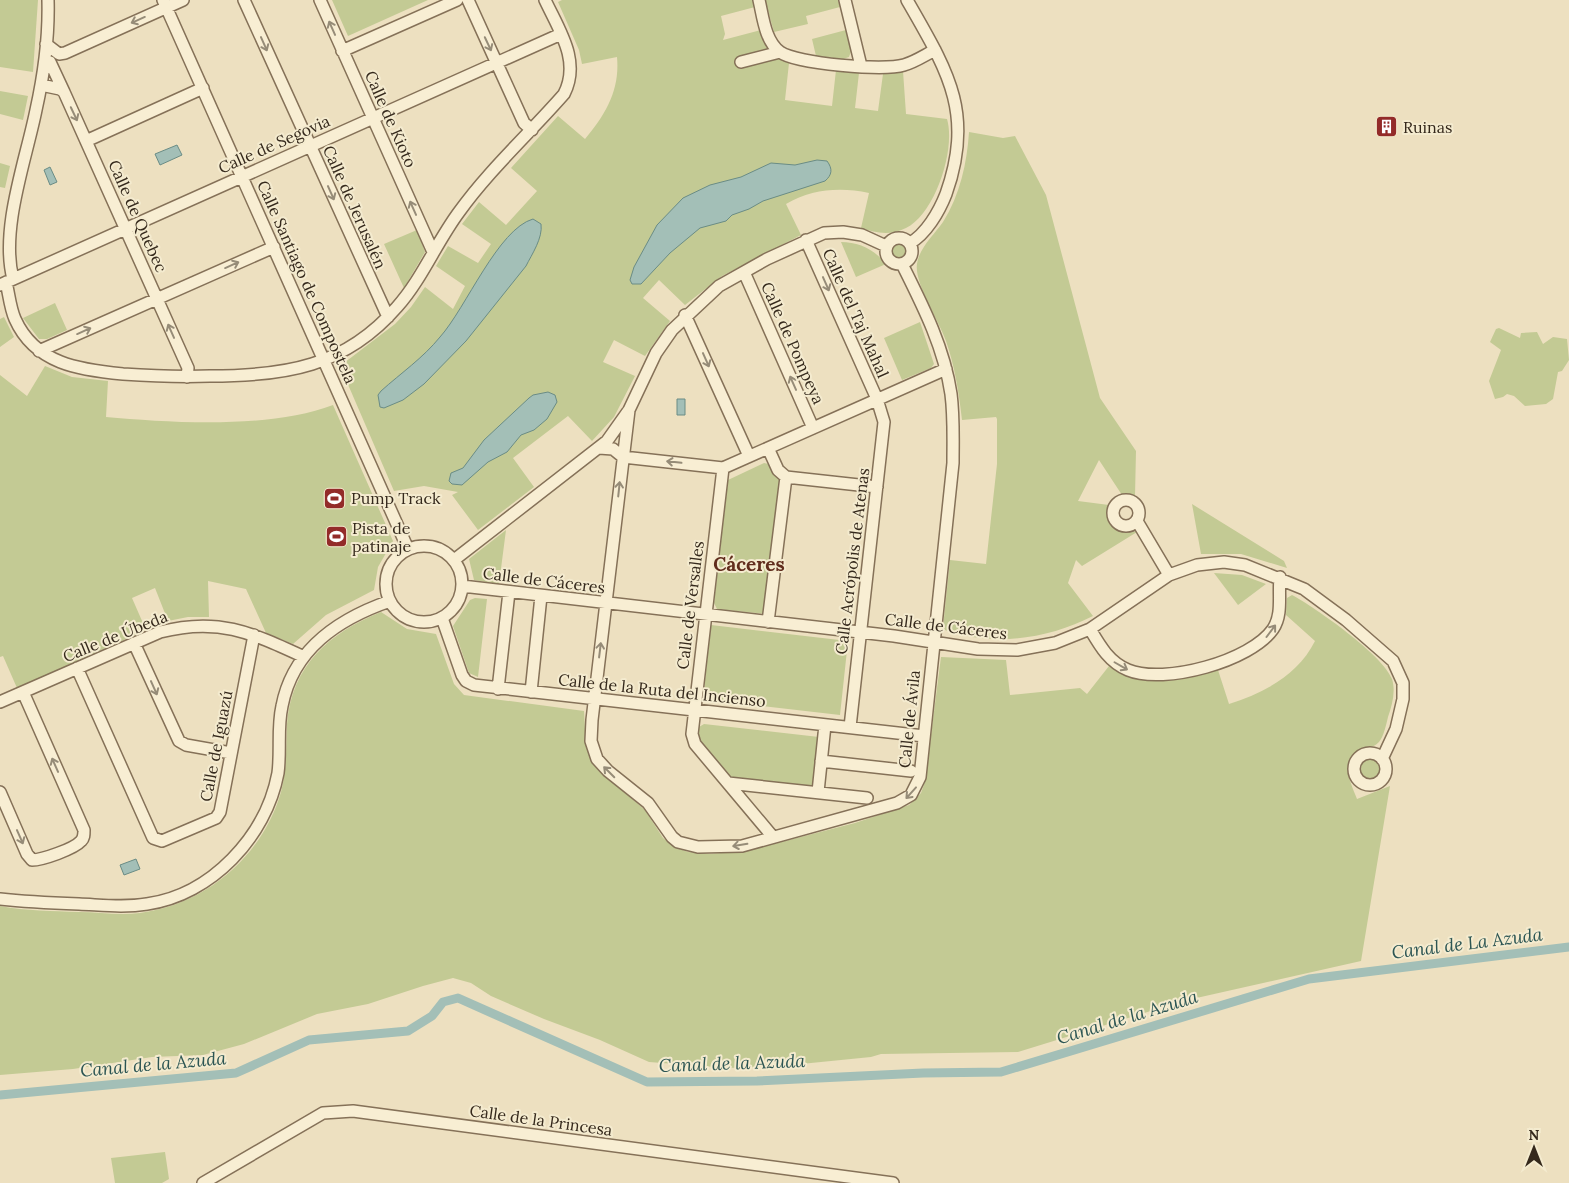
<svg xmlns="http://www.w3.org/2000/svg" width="1569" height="1183" font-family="Lora,serif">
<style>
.green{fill:#c3ca94}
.water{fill:#a3bfb7;stroke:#6a8c85}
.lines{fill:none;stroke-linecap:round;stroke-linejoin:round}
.canal{stroke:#a3bfb7;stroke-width:9}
.minor-casing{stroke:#857158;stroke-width:14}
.minor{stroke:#f8eed3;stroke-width:11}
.oneway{stroke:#968c78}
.labels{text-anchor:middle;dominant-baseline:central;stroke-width:4;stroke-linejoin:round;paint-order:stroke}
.street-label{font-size:16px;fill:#35291c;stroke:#f4ebcf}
.poi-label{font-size:16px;fill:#35291c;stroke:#f4ebcf;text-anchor:start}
.water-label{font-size:18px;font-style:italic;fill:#2c5553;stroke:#f4ebcf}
.quarter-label{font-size:19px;font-weight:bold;fill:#612d1d;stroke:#f4ebcf}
</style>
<rect width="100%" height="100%" fill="#ede0c0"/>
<path class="green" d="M0,0H38L33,72L0,67Z
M332,0H428L348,36Z
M562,0H753L755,7L721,16L725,34L723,40L761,30L770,49L741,57L739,69L780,58L789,63L785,100L832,106L836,70L859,73L855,108L878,111L883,74L903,71L906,114L947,119C956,149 935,214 906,228C890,236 876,233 861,228L869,193C840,187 812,189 786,204L801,235L722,276L685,305L659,280L643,298L670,321L645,356L614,340L603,362L635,376L614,417L592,441L568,416L513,458L534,487L478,530L452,495L458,492L424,486L394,491L340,366L395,324L411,307L425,287L453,309L465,286L436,266L448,246L478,263L491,244L462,224L479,202L506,225L537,191L511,168L558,116L585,139C606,114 620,90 617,57L582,64L579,50L558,2Z
M765,0H838L840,7L806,16L808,24L774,32Z
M846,30L851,51L849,57L843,59L816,56L812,39Z
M0,91L28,96L23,120L0,114Z
M969,132L1003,138L1015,136L1046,195L1100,398L1136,451L1135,496L1122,495L1099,460L1078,501L1109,505C1106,517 1111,531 1126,532C1131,532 1133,531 1137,532L1082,566L1076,560L1068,583L1093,616C1048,639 993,647 945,630L943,627L950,560L986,564L997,464V419L996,417L962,420C959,393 955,367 946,341C939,321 914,283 917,264C919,248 934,235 943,222C960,195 967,163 969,132Z
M0,163L10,166L5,188L0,187Z
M417,230L425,252L404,288L384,244Z
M841,242C859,242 875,250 886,264L856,277Z
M889 252a10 10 0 1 1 20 0a10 10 0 1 1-20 0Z
M55,303L67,330L47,339H39L23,318Z
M4,317L14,337L0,347V319Z
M920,322L934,364L931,368L902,380L884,338Z
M1499,328L1520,338L1521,333L1537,332L1543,344L1553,337L1567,339L1569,360L1562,371L1558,372L1553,399L1546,404L1525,406L1514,396L1507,394L1503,397L1495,399L1489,381L1501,350L1490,342L1496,329Z
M45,366L72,377L108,381L106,417C173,423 271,429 333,405L393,541L378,567L374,590L326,615L293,644L266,633L246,589L208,581L209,617H188L168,621L155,588L132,598L146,630L17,688L3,656L0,657V375L27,396Z
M764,463L769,464L775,476L782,481L766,614L717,609L714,603L728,480Z
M1192,504L1284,561L1287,568L1241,554H1201Z
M506,530L499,584L474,580L469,559Z
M1214,573L1242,575L1266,584L1238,605Z
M1292,595C1316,608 1383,655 1392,679C1396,692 1392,705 1388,717C1386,725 1384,736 1379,742C1373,749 1362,748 1355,754C1342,768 1351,783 1357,799L1390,786L1361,961L1183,1001L1018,1052L881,1054L871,1057L781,1066L728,1068L649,1062L600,1040L544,1019L491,996L471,983L453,978L423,986L368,1004L317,1014L244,1044L203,1055L152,1057L73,1069L0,1075V906C27,911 52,911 79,912C99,912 119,916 140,913C205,905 263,856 281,792C287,769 286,748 287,724C292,665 329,633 381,612L407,629L436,634L454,684L464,695L584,711L586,746L596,768L645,810L663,838L677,848L688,852L709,854L746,851L855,823L909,805L921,793L925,782L941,657L1006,660L1010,695L1080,688L1087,694L1109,666C1141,687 1183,679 1218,670L1229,704C1264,693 1298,675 1315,641L1286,615L1287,598Z
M475,598L487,599L478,677L469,673L453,626L470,600Z
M711,625L848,641L840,715L703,699Z
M704,724L819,737L814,788L732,779L702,744L699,737V727Z
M1357 770a12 12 0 1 1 24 0a12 12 0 1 1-24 0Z
M165,1152L169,1179L162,1183H115L111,1158Z"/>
<path class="water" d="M177,145L182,155L160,165L155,154Z
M817,160L827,161C833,169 832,175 825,181L763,201L749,209L732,215L726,221L700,228L670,253L641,284H632L630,280L634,267L657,225L683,198L710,185L741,177L771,163L795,165Z
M50,167L57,182L50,185L44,170Z
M533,219L541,224C543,238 532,254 526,266L466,341L424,384L403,400L384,408L380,407L378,395L381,391C401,373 423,358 440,337C466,308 498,229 533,219Z
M548,392L555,395L557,402L547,419L534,430L521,435L507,452L488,462L462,485L452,484L449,481L451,473L463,468L484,440L529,398L533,395Z
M677,399H685V415H677Z
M136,859L140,869L124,875L120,865Z"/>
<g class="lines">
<path class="canal" d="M0,1095L236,1073L309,1040L408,1031L432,1016L443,1002L458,998L647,1082L757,1081L923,1073L1001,1072L1309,979L1569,947"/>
<defs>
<path id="minor" d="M163,0L408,549
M244,0L388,317
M320,0L433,252
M468,0L524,123L532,130
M759,0C763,17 765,41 780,52C797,64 884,71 904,65C915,62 925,55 935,50
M845,0L861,66
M907,0C947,70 975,112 946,194C939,212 926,234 910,243
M46,44L59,54L65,53L183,0
M342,51L457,0
M50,62L64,92
M741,62L780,52
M41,85L60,89L64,92L188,368L187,377
M86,141L203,88
M886 251a13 13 0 1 1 26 0a13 13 0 1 1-26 0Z
M806,240L877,399L884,422L850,727
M744,272L813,428
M13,279C0,229 26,160 36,110C44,74 49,37 48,0
M6,282C9,294 10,308 15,319C35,364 80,370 123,374C152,376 181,377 210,376C285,376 345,367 397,307C422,279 436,243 459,212C489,170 530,133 564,94C581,61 559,30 545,0
M0,285L561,34
M685,315L749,456
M39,351L274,247
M629,410L592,720L591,741L597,759L608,771L648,803L672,837L678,842L698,847L742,846L897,803L911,795L920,777L953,463C953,440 954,417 951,394C944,347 923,306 902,264
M599,448L613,449L623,457L723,468L946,369
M768,448L778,470L786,477L877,487
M723,468L692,734L695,744L773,837
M1113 513a13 13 0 1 1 26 0a13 13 0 1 1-26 0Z
M1137,521L1169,575
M386 584a38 38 0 1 1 76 0a38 38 0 1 1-76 0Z
M454,560L607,441L629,410L656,353L672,330L719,286L767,259L824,233L843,232L862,235L886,246
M462,586L894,636L978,649L1017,650L1055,643L1090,629L1169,575L1197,565L1224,562L1245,565L1304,589L1346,620L1393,661L1403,683V699L1396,729L1382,759
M442,618L462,675L466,681L474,685L924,736
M768,622L786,477
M1090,629C1100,646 1109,662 1128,670C1164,685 1251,661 1273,629C1283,614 1278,595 1280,577
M134,643L179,741L186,745L231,753
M77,668L153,838L162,841L216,818L220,812L254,635
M498,689L509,592
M531,692L541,596
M0,702L160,632C217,617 250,632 302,656
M1354 769a16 16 0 1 1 32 0a16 16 0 1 1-32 0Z
M821,761L911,771
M728,783L867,798
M0,792L27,854L32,860C42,860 74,849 81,841C84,838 84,835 84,830L23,692
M818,792L825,725
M0,899C27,902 52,903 79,904C102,905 124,908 147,904C211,895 266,837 278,773C281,751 277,728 282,706C293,649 338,619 390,601
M203,1183L323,1113L353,1111L893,1183"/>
</defs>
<use href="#minor" class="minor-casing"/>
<use href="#minor" class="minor"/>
</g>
<defs><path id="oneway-shaft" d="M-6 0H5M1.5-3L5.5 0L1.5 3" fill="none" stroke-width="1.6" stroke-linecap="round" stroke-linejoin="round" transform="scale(1.25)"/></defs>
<g class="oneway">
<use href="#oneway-shaft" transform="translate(138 20) rotate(156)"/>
<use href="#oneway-shaft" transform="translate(332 28) rotate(-114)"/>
<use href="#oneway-shaft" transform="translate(264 44) rotate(66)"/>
<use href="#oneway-shaft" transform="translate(488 44) rotate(65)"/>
<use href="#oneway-shaft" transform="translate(74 114) rotate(65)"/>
<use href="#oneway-shaft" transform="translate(331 193) rotate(66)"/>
<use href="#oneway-shaft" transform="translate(413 208) rotate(-114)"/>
<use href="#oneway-shaft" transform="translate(232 265) rotate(-24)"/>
<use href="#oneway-shaft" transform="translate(826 284) rotate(66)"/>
<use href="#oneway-shaft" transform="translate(84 331) rotate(-24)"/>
<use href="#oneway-shaft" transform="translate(171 331) rotate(-114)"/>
<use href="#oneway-shaft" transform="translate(706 360) rotate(66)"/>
<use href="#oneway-shaft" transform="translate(793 383) rotate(-114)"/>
<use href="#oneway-shaft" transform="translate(674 462) rotate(-174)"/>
<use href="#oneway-shaft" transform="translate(619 489) rotate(-84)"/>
<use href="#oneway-shaft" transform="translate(1271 631) rotate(-53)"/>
<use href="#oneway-shaft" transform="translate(600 650) rotate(-83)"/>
<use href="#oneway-shaft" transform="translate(1121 666) rotate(30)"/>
<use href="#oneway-shaft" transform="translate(154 688) rotate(66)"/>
<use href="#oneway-shaft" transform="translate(55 765) rotate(-114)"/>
<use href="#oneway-shaft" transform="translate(609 772) rotate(-135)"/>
<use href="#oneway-shaft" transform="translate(911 793) rotate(132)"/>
<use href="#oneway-shaft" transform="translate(20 837) rotate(66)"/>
<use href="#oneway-shaft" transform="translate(740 845) rotate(171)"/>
</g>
<defs>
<symbol id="building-square" viewBox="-11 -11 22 22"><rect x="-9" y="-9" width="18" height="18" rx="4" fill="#932b29" stroke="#f4ebcf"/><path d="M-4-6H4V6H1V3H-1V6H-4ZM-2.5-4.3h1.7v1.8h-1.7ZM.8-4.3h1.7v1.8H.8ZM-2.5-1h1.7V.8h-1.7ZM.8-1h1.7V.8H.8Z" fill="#fff"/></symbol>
<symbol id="stadium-square" viewBox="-11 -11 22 22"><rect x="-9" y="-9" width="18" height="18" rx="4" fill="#932b29" stroke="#f4ebcf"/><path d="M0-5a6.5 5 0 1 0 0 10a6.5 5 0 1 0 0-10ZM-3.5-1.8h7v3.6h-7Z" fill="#fff"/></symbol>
</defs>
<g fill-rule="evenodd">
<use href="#building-square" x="1374" y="114" width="25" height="25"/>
<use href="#stadium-square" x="322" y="486" width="25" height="25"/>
<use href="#stadium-square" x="324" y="524" width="25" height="25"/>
</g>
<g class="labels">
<g class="street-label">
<text transform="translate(391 119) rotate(66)">Calle de Kioto</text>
<text transform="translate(274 144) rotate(-24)">Calle de Segovia</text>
<text transform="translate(355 207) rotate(66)">Calle de Jerusalén</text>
<text transform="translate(138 216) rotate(66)">Calle de Quebec</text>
<text transform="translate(307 282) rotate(66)">Calle Santiago de Compostela</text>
<text transform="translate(856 313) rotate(66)">Calle del Taj Mahal</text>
<text transform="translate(793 343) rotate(66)">Calle de Pompeya</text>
<text transform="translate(852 561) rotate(-83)">Calle Acrópolis de Atenas</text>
<text transform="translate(544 580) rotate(7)">Calle de Cáceres</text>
<text transform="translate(690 605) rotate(-83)">Calle de Versalles</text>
<text transform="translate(946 626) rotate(7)">Calle de Cáceres</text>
<text transform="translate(115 636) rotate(-22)">Calle de Úbeda</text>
<text transform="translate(662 690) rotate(6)">Calle de la Ruta del Incienso</text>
<text transform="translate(909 719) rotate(-84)">Calle de Ávila</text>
<text transform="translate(216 746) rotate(-79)">Calle de Iguazú</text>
<text transform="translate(541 1120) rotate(8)">Calle de la Princesa</text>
</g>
<g class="poi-label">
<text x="1403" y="127">Ruinas</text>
<text x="351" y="498">Pump Track</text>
<text x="352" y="528">Pista de<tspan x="352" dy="18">patinaje</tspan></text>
</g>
<g class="water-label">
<text transform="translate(1467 943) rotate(-7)">Canal de La Azuda</text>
<text transform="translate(1127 1017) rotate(-17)">Canal de la Azuda</text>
<text transform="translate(732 1063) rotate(-2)">Canal de la Azuda</text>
<text transform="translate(153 1064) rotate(-5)">Canal de la Azuda</text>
</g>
<g class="quarter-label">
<text x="749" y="564">Cáceres</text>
</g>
</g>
<g transform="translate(1534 1148)" stroke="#f4ebcf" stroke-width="4" paint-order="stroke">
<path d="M0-4L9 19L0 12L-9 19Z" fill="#35291c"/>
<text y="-8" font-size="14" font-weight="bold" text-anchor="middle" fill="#35291c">N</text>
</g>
</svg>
